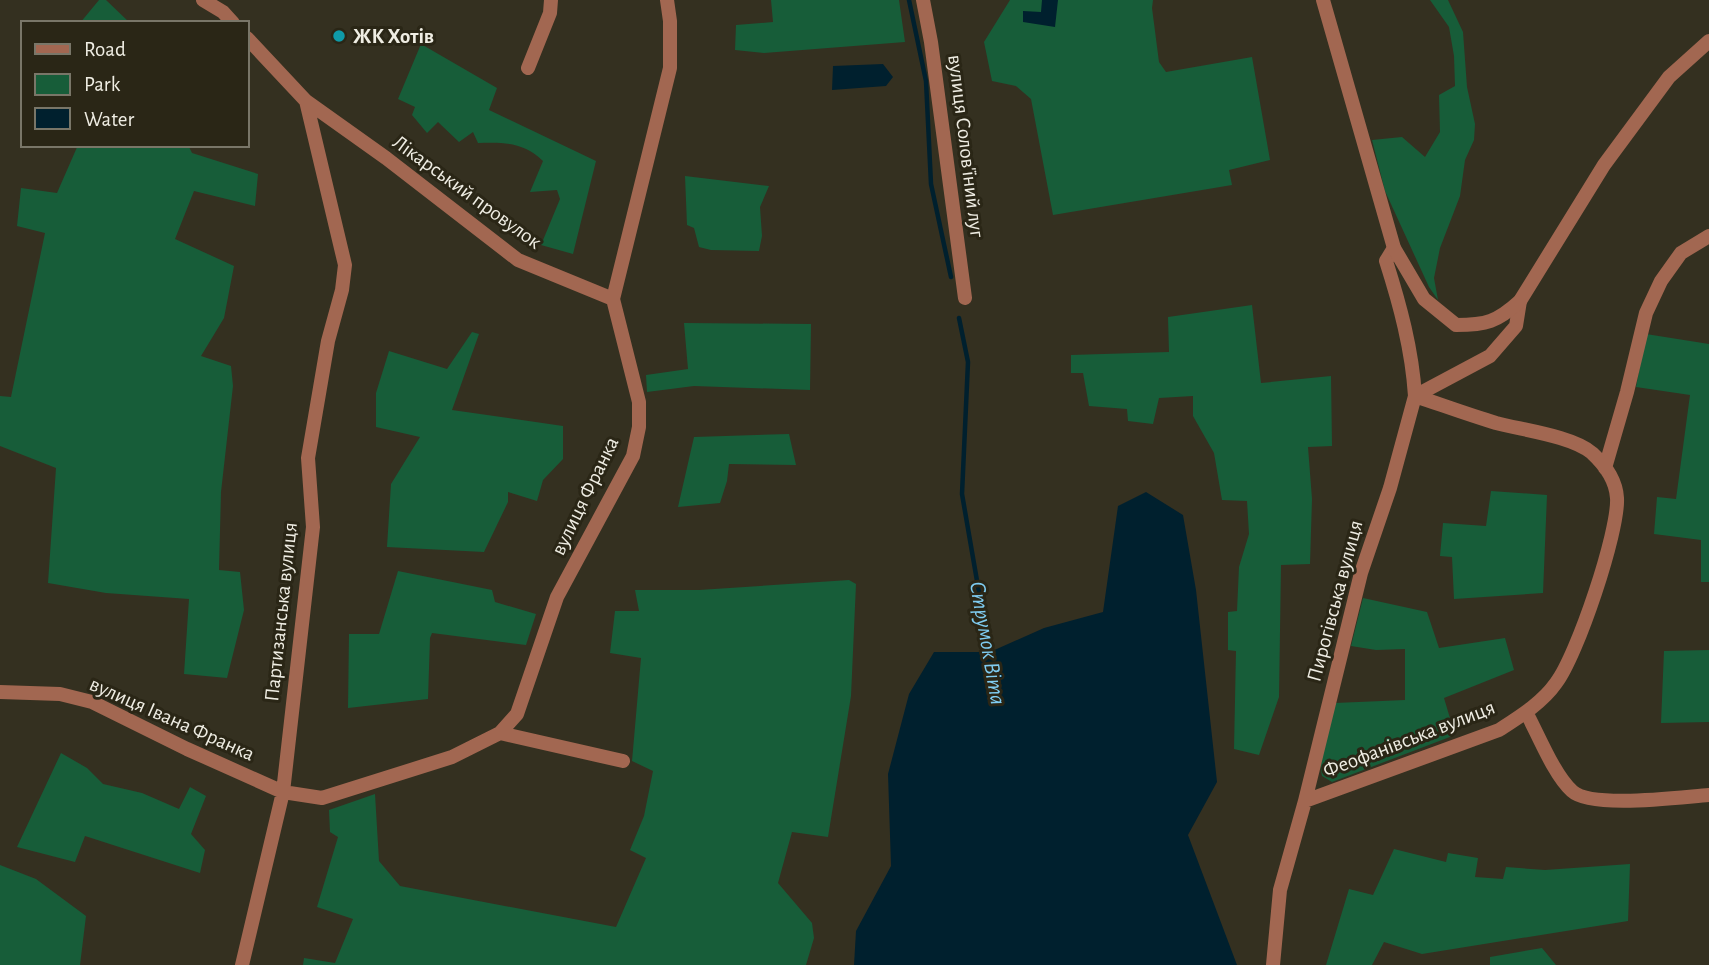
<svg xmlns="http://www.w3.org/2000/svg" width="1709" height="965" font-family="'Alegreya Sans',sans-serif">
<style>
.green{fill:#175d39}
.water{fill:#00202e}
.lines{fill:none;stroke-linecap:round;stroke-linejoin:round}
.stream{stroke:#00202e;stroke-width:4.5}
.minor{stroke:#a26751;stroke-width:14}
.tertiary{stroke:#a26751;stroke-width:14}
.culture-dot{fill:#0f9aa8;stroke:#2a2616;stroke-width:2.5}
.labels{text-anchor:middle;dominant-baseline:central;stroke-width:6;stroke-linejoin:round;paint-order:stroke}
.poi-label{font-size:21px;font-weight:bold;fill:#efede3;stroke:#2a2616;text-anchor:start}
.street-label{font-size:21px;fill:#efede3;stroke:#2a2616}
.water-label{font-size:23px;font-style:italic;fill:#7fccf1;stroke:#2a2616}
</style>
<rect width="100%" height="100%" fill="#343020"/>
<path class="green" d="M99,0H106L130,23H80Z
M771,0H899L905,42L764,53L735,50L736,25L773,22Z
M1010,0H1153L1152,8L1159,62L1166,72L1252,57L1270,160L1229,170L1232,185L1053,215L1031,99L1016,86L992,81L984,42Z
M1430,0H1448L1463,32L1467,87L1475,124L1474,140L1465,160L1460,196L1440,248L1434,278L1438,300L1429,287L1385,191L1372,140L1402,137L1425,157L1440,132L1439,95L1455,86L1454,56L1449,27Z
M421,44L497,88L489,110L596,161L573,254L541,245L560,199L557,190L530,192L543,161C524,142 503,142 478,143L473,132L459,142L438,122L427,133L412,115L415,107L398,99Z
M78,145H188L192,153L258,174L255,206L194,191L175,239L234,266L224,318L201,356L231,366L233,386L221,492L219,570L240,572L244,610L227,678L184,674L189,599L106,593L48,583L56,468L0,446V396L11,397L45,233L17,226L21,188L57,193Z
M685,176L769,186L760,207L762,236L759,251L711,250L699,247L694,228L687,225Z
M1252,305L1261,383L1331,376L1332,446L1308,447L1312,499L1310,564L1281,565L1279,697L1259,755L1234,749L1236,651L1228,650V612L1237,611L1239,567L1249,534L1247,501L1222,500L1214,453L1193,416V396L1159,398L1153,424L1128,421L1127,409L1089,406L1083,373H1071V355L1169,352L1168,317Z
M684,323L811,324L810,390L694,386L647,392L646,375L688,369Z
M472,332L479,334L452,410L563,426V459L543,480L537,501L508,492V502L484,552L387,547L391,484L420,437L376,427V393L389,351L447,369Z
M1646,334L1709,344V582H1701V540L1654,534L1657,497L1676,499L1690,395L1636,387Z
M789,434L796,465L729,464L727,481L720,503L678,507L694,437Z
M1491,491L1547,495L1543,593L1454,599L1452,557L1440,556L1443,523L1486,526Z
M398,571L492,590L495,602L536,614L526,645L432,633L430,638L428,699L348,708L349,634H379Z
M849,580L856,584L851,696L828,837L792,832L778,883L812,923L814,938L806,965H303L304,958L335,963L353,919L317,907L338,837L330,832L329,810L375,794L379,861L400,886L616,927L646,858L630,850L644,816L653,771L632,761L641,658L610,653L615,611H639L635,590H699Z
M1363,598L1427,612L1439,648L1505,638L1514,670L1444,698L1455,735L1332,782L1322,776L1319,759L1335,703L1405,700V649L1376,650L1351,646Z
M1709,650V722L1661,723L1664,651Z
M61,753L87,768L103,784L142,793L179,809L190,787L206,796L191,834L205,850L200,873L85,836L75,862L17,847Z
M1394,849L1446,862L1448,853L1478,858L1475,877L1503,879L1506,867L1545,870L1630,864L1628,921L1422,954L1384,942L1372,965H1326L1349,889L1373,895Z
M0,865L36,879L86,916L80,965H0Z
M1542,948L1556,965H1490V957Z"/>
<path class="water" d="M1042,0H1058L1055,27L1023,22V11L1041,12Z
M883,64L893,77L886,86L832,90L833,66Z
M1146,492L1183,515L1196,590L1217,782L1188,835L1237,965H854L856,931L891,866L888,774L909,694L934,652H990L1044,628L1103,612L1118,506Z"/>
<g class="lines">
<path class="stream" d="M909,0L926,81L931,184L951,277
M959,318L968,362L962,494L990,656"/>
<path class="minor" d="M203,0L223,12L233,23
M923,0L931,42L965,298
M528,68L550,13L551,0
M306,101L386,158L518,260L613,299
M1605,468L1627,392L1646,313L1661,281L1681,253L1709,236
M0,692L60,694L92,702L187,749L283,792L322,798L452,757L500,733L517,714L557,597L633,456L639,427V402L613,299L670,68V21L667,0
M1526,712C1538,734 1554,775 1572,791C1591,809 1681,797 1709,795
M500,733L623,761
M1305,801L1499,730C1519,717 1542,703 1556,683C1577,656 1619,531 1617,498C1616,480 1605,465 1592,453C1572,436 1522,430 1496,423C1469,415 1442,405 1415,396C1412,349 1400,305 1386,261L1394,248
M242,965L283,792L313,527L308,458L328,341L342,290L345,265L306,101L247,38
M1273,965L1280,890L1305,801L1361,573L1390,488L1415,396L1490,356L1516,326L1520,301"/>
<path class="tertiary" d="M1323,0L1394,248L1424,299L1456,325C1486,325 1497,322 1520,301L1604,165L1669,77L1709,41"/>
</g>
<circle class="culture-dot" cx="339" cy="36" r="7"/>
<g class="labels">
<g class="poi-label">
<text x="353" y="36">ЖК Хотів</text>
</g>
<g class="street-label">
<text transform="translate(966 146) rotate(83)">вулиця Солов'їний луг</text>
<text transform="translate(467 192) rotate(36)">Лікарський провулок</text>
<text transform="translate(585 496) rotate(-64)">вулиця Франка</text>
<text transform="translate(1335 601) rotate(-75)">Пирогівська вулиця</text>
<text transform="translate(281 612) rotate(-84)">Партизанська вулиця</text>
<text transform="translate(172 719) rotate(24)">вулиця Івана Франка</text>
<text transform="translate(1409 739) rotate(-21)">Феофанівська вулиця</text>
</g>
<g class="water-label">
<text transform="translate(987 643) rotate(80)">Струмок Віта</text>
</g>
</g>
<rect x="21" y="21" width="228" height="126" fill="#2a2616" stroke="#797668" stroke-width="2"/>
<rect x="35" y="44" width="35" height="10" fill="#a26751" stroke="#797668" stroke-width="2"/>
<text x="84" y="56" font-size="21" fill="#efede3">Road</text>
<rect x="35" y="74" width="35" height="21" fill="#175d39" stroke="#797668" stroke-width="2"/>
<text x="84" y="91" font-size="21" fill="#efede3">Park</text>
<rect x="35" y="108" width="35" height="21" fill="#00202e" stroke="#797668" stroke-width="2"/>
<text x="84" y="126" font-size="21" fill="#efede3">Water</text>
</svg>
